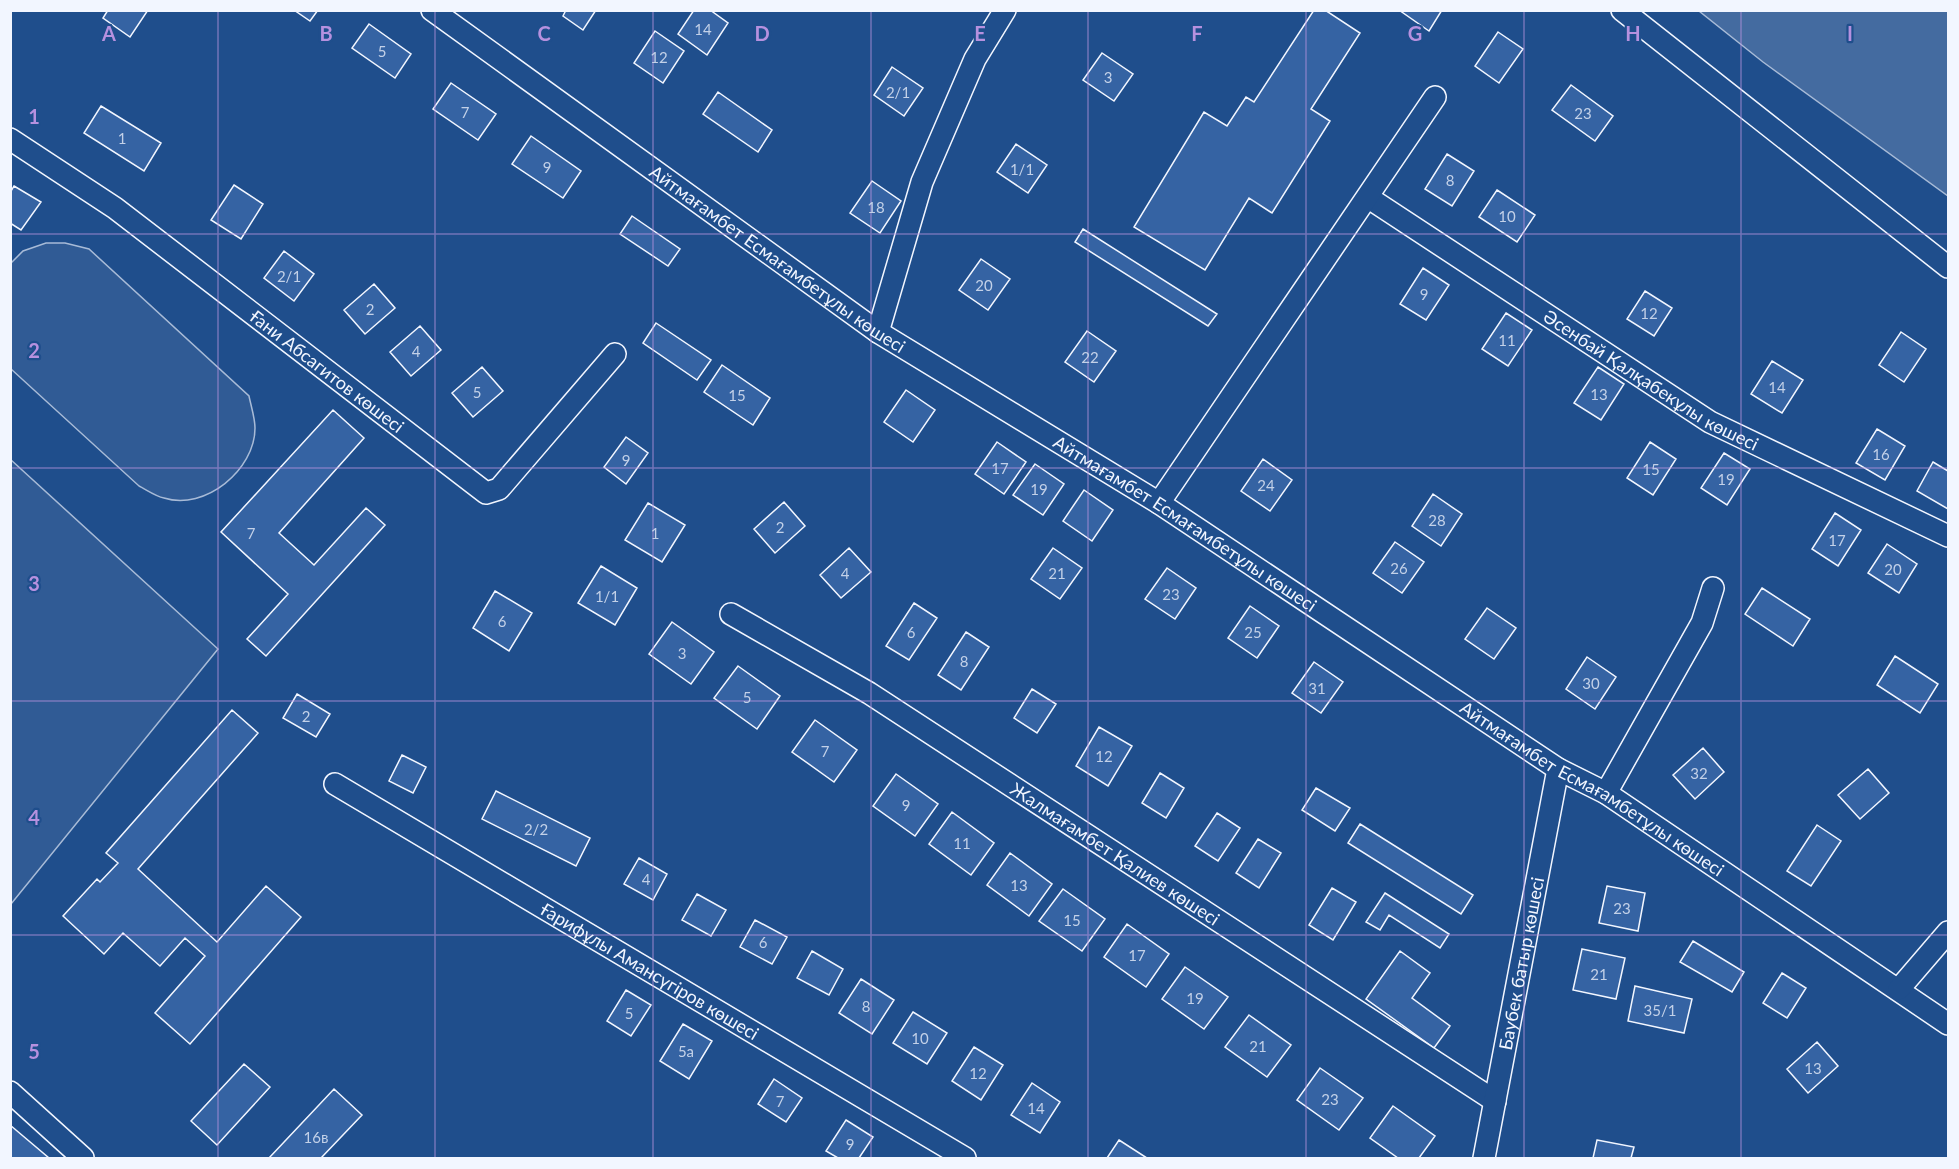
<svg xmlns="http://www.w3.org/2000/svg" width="1959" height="1169" font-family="Lato,sans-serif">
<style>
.green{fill:#305b95;stroke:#a8bbd7;stroke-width:1.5}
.water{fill:#446ba0;stroke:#a8bbd7;stroke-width:1.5}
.building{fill:#3563a3;stroke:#f2f6ff;stroke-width:1.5}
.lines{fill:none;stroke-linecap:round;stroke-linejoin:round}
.minor-casing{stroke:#f2f6ff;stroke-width:24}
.minor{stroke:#1f4e8c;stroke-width:21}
.grid{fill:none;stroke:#b691df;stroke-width:1.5;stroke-opacity:0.55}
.labels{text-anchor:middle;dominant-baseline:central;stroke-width:4.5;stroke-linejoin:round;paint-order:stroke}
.number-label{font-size:15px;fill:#c3d1e8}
.street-label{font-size:18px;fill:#f2f6ff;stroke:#1f4e8c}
.grid-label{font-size:20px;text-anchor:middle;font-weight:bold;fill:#b691df;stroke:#1f4e8c;stroke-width:4.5;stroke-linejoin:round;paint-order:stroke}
</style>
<rect width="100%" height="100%" fill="#1f4e8c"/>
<path class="green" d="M46,243H65L89,249L249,396C251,406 255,418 255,428C255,470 205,511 164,498C155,496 147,490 139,486L11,369V263L23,251Z
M10,459L218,649L11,904H10Z"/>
<path class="water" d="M1699,11H1948V196L1763,62Z"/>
<path class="building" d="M108,10H148L130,37L103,18Z
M294,10H318L310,21Z
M566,10H596L583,30L563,16Z
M694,10H710L728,23L707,55L678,34Z
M1314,10H1325L1360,33L1311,109L1330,121L1272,213L1249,198L1205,270L1134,227L1204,112L1227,126L1246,97L1254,102Z
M1399,10H1442L1429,31Z
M369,24L411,54L395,78L352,48Z
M655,31L684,51L663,83L634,63Z
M1498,32L1523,49L1499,83L1475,66Z
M1102,53L1133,74L1114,101L1083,80Z
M892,67L923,88L904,116L874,95Z
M451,83L496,114L478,140L433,109Z
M1571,85L1613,116L1595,141L1552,110Z
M718,92L772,130L758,152L703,114Z
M101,106L161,143L144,171L84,133Z
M531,136L581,171L563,198L512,164Z
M1016,144L1047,165L1028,193L997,172Z
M1447,154L1474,171L1452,206L1425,189Z
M872,181L901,201L880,233L850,213Z
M234,185L263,204L241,239L211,220Z
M14,186L41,202L21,230L10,223V193Z
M1497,190L1535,215L1517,242L1479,217Z
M632,216L680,249L668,266L620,234Z
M1083,229L1217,314L1208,326L1075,242Z
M284,251L314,274L294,301L264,278Z
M981,259L1010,279L988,310L959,290Z
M1423,268L1449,285L1426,320L1400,304Z
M374,284L395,308L365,334L344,310Z
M1645,291L1672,308L1654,336L1627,319Z
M1506,313L1532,330L1508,366L1482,349Z
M656,323L711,360L697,380L643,343Z
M420,326L441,350L411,376L390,352Z
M1087,331L1116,351L1094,382L1065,362Z
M1901,332L1926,349L1904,382L1879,365Z
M1772,361L1803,380L1782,413L1751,394Z
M722,365L770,398L753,425L704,392Z
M482,367L503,391L473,417L452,393Z
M1598,367L1624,384L1601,420L1574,403Z
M906,390L935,410L913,442L884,422Z
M333,410L364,438L279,533L314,565L366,508L385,525L266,656L247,639L288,594L221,532Z
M1877,429L1905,446L1885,480L1856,463Z
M626,437L648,453L626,484L604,467Z
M997,442L1026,462L1004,494L975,474Z
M1650,442L1676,459L1653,495L1627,478Z
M1724,453L1750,469L1727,505L1701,488Z
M1263,459L1292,480L1270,511L1241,491Z
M1933,462L1948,471V509L1917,491Z
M1035,464L1064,484L1043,515L1013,495Z
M1084,490L1113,510L1092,541L1063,521Z
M1433,494L1462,514L1441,546L1412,526Z
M784,502L805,526L775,553L754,529Z
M648,503L685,525L662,562L625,540Z
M1835,513L1861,530L1838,566L1812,549Z
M1395,542L1424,562L1402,593L1373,573Z
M1887,544L1917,564L1899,593L1868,573Z
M849,548L871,572L841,598L820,575Z
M1053,548L1082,568L1060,599L1031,579Z
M601,566L637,588L615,625L578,603Z
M1167,568L1196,588L1175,619L1145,599Z
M1762,588L1810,619L1793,646L1745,614Z
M495,591L532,613L509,651L473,628Z
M914,603L937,618L909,660L886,646Z
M1250,606L1279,626L1257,658L1228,638Z
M1487,608L1516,628L1494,659L1465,639Z
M672,622L714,652L691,684L649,654Z
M966,632L989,647L961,690L938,675Z
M1895,656L1938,684L1920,713L1877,685Z
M1587,657L1616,677L1595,709L1566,689Z
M1314,662L1343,682L1321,713L1292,693Z
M738,666L780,696L757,729L714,698Z
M1032,689L1056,704L1037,733L1014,718Z
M297,694L330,714L316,737L283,718Z
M232,710L258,733L138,869L217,942L266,886L301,917L190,1044L155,1013L205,956L185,938L160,966L123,933L104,954L63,916L97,879L100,882L118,863L106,853Z
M815,720L857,750L834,782L792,752Z
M1099,727L1132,746L1108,786L1076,766Z
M1703,748L1724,772L1695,799L1673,775Z
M402,755L426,767L413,793L389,781Z
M1868,769L1889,793L1860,819L1838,795Z
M1160,773L1184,788L1166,818L1142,803Z
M896,774L938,804L915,836L873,806Z
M1316,788L1350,808L1335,831L1302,810Z
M496,791L590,838L576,866L482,819Z
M952,812L994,843L971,875L929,844Z
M1217,813L1240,828L1218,861L1195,846Z
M1360,824L1473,895L1461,914L1348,843Z
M1817,825L1841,841L1811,886L1787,871Z
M1258,839L1281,853L1259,888L1236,873Z
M1010,853L1052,884L1029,916L987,885Z
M639,858L667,874L653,900L624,884Z
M1607,886L1645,893L1638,931L1599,923Z
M1332,888L1356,902L1333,940L1309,925Z
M1063,889L1105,919L1082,951L1039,921Z
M1385,893L1449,934L1440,948L1389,915L1380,930L1366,922Z
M697,894L726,910L711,936L682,920Z
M755,920L787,937L772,964L740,947Z
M1127,924L1169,954L1146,987L1104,957Z
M1693,941L1744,972L1732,992L1680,962Z
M1582,949L1625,958L1616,999L1573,990Z
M812,951L843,969L829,995L797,978Z
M1400,951L1430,973L1412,998L1450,1026L1434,1048L1366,999Z
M1185,967L1228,997L1204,1029L1162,999Z
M1782,973L1806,988L1787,1018L1763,1003Z
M861,979L894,1000L872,1034L839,1013Z
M1635,986L1692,999L1684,1033L1628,1021Z
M626,990L651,1005L631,1036L607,1021Z
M913,1012L947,1033L927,1064L893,1043Z
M1249,1015L1291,1045L1267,1077L1225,1047Z
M683,1024L712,1041L689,1079L660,1061Z
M1817,1042L1838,1066L1808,1093L1787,1069Z
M974,1047L1003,1065L981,1100L952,1081Z
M244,1064L270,1087L217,1145L191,1121Z
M1320,1068L1363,1098L1339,1130L1297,1100Z
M774,1079L802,1098L786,1122L758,1104Z
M1032,1083L1060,1102L1040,1133L1011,1115Z
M334,1089L362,1115L321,1158H269Z
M1393,1106L1435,1136L1419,1158H1398L1370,1138Z
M846,1120L873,1137L859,1158H838L826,1151Z
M10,1125L49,1158H10Z
M1119,1140L1147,1158H1107Z
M1597,1140L1634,1147L1631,1158H1593Z"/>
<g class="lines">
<defs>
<g id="minor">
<path id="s1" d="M432,10L878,332L1159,503L1558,769L1606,793L1948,1024"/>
<path d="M1622,10L1948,267"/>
<path id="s2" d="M10,139L115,208L486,493L499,489L615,354"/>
<path id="s3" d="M1369,198L1710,422L1948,536"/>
<path d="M878,332L922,182L975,59L1005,10"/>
<path d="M1159,503L1435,97"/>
<path id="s4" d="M731,614L869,693L1495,1101"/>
<path id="s5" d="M335,784L965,1158"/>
<path d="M1606,793L1702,623L1713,588"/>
<path d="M1899,989L1948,932"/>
<path d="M10,1092L83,1158"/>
<path id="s6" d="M1484,1158L1558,769"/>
</g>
</defs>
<use href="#minor" class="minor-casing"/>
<use href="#minor" class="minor"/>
</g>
<path class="grid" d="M218,10V1158M435,10V1158M653,10V1158M871,10V1158M1088,10V1158M1306,10V1158M1524,10V1158M1741,10V1158M10,234H1948M10,468H1948M10,701H1948M10,935H1948"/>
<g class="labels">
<g class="number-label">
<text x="703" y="29">14</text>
<text x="382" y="51">5</text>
<text x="659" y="57">12</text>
<text x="1108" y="77">3</text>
<text x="898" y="92">2/1</text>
<text x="465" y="112">7</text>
<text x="1583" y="113">23</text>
<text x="122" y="138">1</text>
<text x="547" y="167">9</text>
<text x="1022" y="169">1/1</text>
<text x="1450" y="180">8</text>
<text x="876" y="207">18</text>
<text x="1507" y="216">10</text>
<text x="289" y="276">2/1</text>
<text x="984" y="285">20</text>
<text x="1424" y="294">9</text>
<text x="370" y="309">2</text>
<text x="1649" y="313">12</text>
<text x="1507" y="340">11</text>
<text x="416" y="351">4</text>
<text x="1090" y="357">22</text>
<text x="1777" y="387">14</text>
<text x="477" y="392">5</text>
<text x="1599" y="394">13</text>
<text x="737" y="395">15</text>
<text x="1881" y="454">16</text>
<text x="626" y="460">9</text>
<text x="1000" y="468">17</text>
<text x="1651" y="469">15</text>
<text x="1726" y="479">19</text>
<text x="1266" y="485">24</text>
<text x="1039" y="489">19</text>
<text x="1437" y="520">28</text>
<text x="780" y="527">2</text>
<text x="251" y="533">7</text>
<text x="655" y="533">1</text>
<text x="1837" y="540">17</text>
<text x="1399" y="568">26</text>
<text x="1893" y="569">20</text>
<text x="845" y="573">4</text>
<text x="1057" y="573">21</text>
<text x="1171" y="594">23</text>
<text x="607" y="596">1/1</text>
<text x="502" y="621">6</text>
<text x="911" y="632">6</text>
<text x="1253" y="632">25</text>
<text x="682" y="653">3</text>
<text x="964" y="661">8</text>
<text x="1591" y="683">30</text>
<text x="1317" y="688">31</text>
<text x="747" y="697">5</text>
<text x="306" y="716">2</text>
<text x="825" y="751">7</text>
<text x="1104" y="756">12</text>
<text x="1699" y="773">32</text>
<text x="906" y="805">9</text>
<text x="536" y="829">2/2</text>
<text x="962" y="843">11</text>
<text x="646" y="879">4</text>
<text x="1019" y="885">13</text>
<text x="1622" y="908">23</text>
<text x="1072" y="920">15</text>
<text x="763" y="942">6</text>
<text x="1137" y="955">17</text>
<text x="1599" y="974">21</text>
<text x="1195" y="998">19</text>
<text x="866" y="1006">8</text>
<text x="1660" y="1010">35/1</text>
<text x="629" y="1013">5</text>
<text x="920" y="1038">10</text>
<text x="1258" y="1046">21</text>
<text x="686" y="1051">5а</text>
<text x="1813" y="1068">13</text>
<text x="978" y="1073">12</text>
<text x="1330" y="1099">23</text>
<text x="780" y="1101">7</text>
<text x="1036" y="1108">14</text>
<text x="316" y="1137">16в</text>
<text x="850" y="1144">9</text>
</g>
<g class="street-label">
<text stroke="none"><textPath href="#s1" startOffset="426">Айтмағамбет Есмағамбетұлы көшесі</textPath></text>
<text stroke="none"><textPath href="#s2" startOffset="393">Ғани Абсагитов көшесі</textPath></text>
<text stroke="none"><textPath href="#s3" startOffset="336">Әсенбай Қалқабекұлы көшесі</textPath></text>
<text stroke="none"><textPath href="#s1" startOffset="912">Айтмағамбет Есмағамбетұлы көшесі</textPath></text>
<text stroke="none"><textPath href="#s1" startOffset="1398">Айтмағамбет Есмағамбетұлы көшесі</textPath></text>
<text stroke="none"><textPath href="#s4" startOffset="453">Жалмағамбет Қалиев көшесі</textPath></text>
<text stroke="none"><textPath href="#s6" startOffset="198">Баубек батыр көшесі</textPath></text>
<text stroke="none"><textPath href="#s5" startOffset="366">Ғарифұлы Амансүгіров көшесі</textPath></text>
</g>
</g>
<g class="grid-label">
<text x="109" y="41">A</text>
<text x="326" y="41">B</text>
<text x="544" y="41">C</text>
<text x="762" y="41">D</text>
<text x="980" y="41">E</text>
<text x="1197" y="41">F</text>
<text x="1415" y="41">G</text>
<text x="1633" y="41">H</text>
<text x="1850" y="41">I</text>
<text x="34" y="124">1</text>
<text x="34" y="358">2</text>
<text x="34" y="591">3</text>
<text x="34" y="825">4</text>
<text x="34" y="1059">5</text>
</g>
<rect width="1959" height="1169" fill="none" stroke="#f2f6ff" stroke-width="24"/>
</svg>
